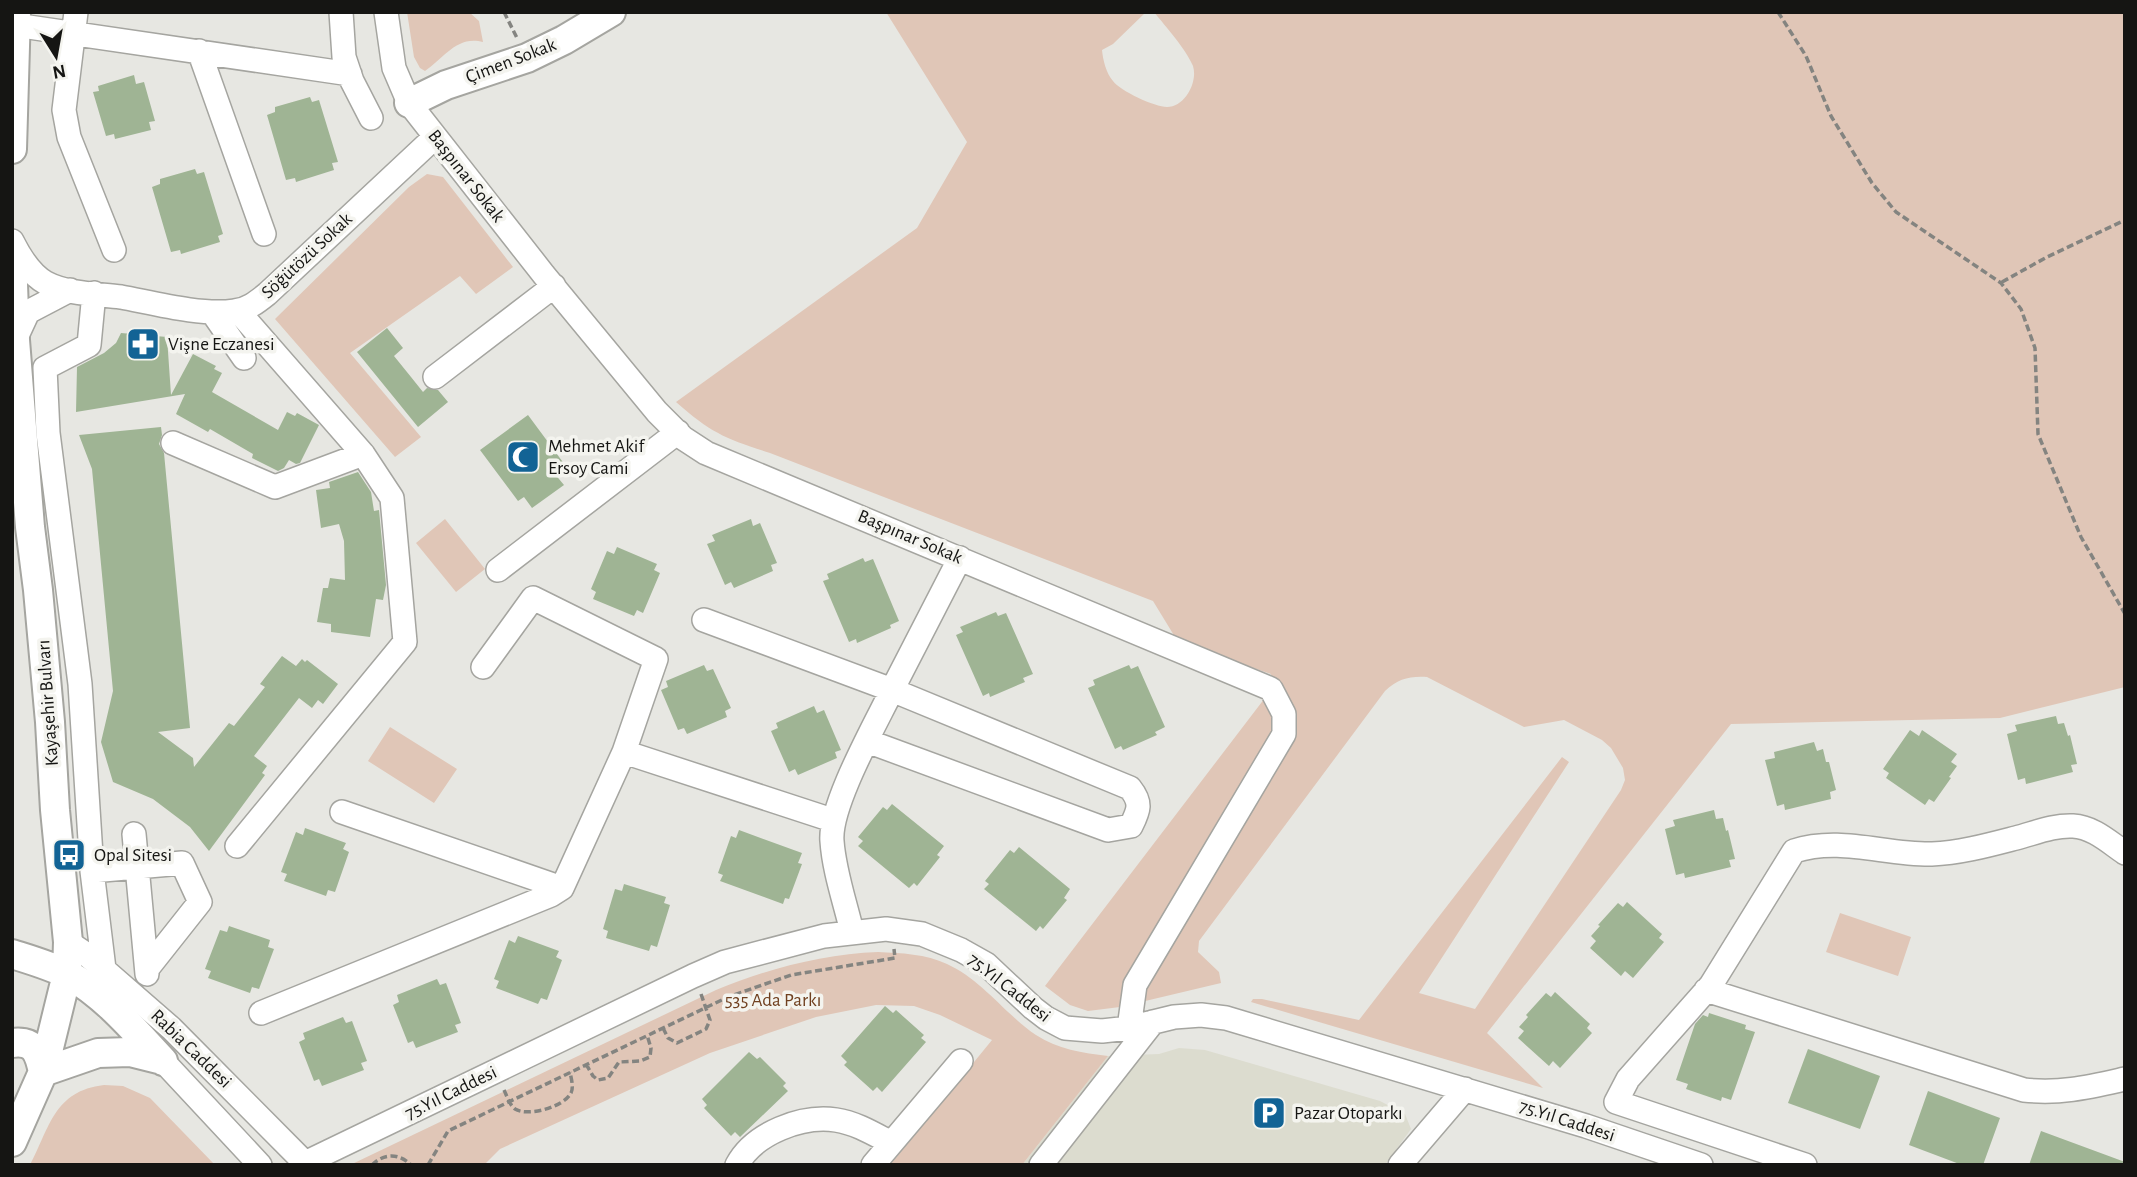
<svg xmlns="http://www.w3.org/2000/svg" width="2137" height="1177" font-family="'Alegreya Sans',sans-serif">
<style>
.built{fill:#dcdccf}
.green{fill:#e0c6b7}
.building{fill:#9fb494}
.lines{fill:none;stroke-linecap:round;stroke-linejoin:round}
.minor-casing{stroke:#a5a5a0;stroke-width:26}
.major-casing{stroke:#a5a5a0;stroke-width:32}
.path{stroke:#848480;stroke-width:3.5;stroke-dasharray:7 3.5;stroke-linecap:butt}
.minor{stroke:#fff;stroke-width:23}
.major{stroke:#fff;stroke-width:28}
.labels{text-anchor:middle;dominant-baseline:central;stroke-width:7;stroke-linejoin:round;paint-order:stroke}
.street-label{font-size:19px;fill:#151513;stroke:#f4f4ef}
.poi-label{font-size:19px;fill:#151513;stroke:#f4f4ef;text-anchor:start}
.park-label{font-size:19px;fill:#704020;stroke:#f4f4ef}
</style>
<rect width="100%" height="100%" fill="#e7e7e2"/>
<path class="built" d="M1179,1048L1205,1050L1380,1101L1405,1114L1411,1129L1385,1165H1022L1108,1056L1159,1054Z"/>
<path class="green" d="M407,12H469L479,21L483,42C457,35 444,58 425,71L420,68L414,57Z
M886,12H1146L1113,44L1102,50C1103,60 1106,73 1113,81C1120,91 1155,107 1167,107C1185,107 1198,82 1193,66C1186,49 1166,27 1154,12H2125V687L2000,718L1731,724L1487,1033L1543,1088L1251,1002L1253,999H1262L1359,1020L1562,757L1569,762L1419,993L1475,1009L1621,790L1625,780L1623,768L1611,748L1602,740L1564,720L1524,727L1427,677C1409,676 1398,679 1385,691L1199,941L1198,952L1219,972L1221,983L1120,1007L1088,1011L1070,1005L1045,986L1271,690V674L1189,646L1175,637L1153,601L770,453C726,439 711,433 676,402L917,228L967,142Z
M427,174L443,177L513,267L476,294L460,276L350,353L421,437L395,457L275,319L409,187Z
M445,519L485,569L456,592L416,543Z
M390,727L457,769L434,803L368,761Z
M1840,913L1911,937L1898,976L1826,952Z
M878,952C901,953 926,954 947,964C982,980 1005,1014 1036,1035C1057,1049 1083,1053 1108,1056L1022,1165H890L992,1040L940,1015L914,1006L876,1005L816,1017L710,1053L500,1149L484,1165H350L716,990C767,969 823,954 878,952Z
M104,1085L123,1086L150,1098L215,1165H30C50,1127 54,1091 104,1085Z"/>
<path class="building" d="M134,75L136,84L144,82L155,121L149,122L151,130L115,139L114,134L106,136L93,92L99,91L98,86Z
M310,97L312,102L319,100L338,162L332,163L334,170L296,182L295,178L286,180L267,115L275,112V107Z
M195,169L197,174L204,172L223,234L218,236L220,242L181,254L180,250L171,252L152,187L160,184V179Z
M387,328L403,348L394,356L411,377L423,392L427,388L438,390L448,402L418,427L357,352Z
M121,333L167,337L171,395L193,354L216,366L214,369L222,373L212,392L278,430L287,412L295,416L297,413L319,425L300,463L296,464L289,460L284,468L278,471L252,458L253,454L210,429L208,432L176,414L185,394L76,412L77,367L104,353L116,343Z
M528,415L565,465L554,473L564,485L532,508L524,497L518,501L480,450Z
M161,427L162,435L159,444L164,453L190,728L158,732L193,758L194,767L229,723L234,726L265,687L260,684L282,656L296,666L302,659L305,662L307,660L338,684L323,704L318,700L312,708L299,698L254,756L267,766L262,773L265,775L209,851L190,827L153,799L113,782L101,742L113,691L92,469L79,435Z
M358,472L371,492L374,511L379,510L386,585L383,600L376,599L370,637L331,632V624L317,622L323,588H328L330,578L345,580L344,541L339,524L321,528L316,490L330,488L329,482Z
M751,519L753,526L760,523L777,563L771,565L773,571L734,588L731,582L725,585L707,544L715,541L712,535Z
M617,547L657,564L654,570L660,573L643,613L637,610L634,616L593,599L596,592L591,589L607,551L614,554Z
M863,558L865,562L873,559L899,621L890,625L891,628L857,643L856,639L849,642L823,581L829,579L827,574Z
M996,612L998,616L1006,613L1033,674L1023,678L1025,682L990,697L989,693L983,696L956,635L963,632L960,627Z
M704,665L707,671L713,669L731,708L725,711L727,717L687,734L684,728L678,730L661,690L668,687L666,681Z
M1129,665L1131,669L1138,666L1165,727L1155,732L1157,735L1123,750L1121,746L1115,749L1088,688L1095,685L1093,680Z
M814,706L817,713L824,710L841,750L835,752L837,758L798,775L795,769L789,772L771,731L778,728L776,723Z
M2056,716L2058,724L2064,723L2068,736L2070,735L2077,764L2071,765L2073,772L2026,784L2025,778L2018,780L2007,734L2017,731L2015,725Z
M1910,730L1919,736L1922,730L1957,754L1951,762L1957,766L1949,777L1951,778L1934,802L1929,799L1925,805L1886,778L1889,773L1883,769Z
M1814,742L1817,751L1823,749L1826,762H1829L1836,790L1830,792L1831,799L1785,810L1784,804L1777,806L1765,760L1775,758L1774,752Z
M892,804L944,846L937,855L940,857L917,886L914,883L909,888L858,846L863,841L858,837L883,807L887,810Z
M1714,810L1716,819L1723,818L1726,831L1728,830L1735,859L1729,860L1731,867L1685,878L1684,873L1676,875L1665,829L1675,826L1673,820Z
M305,828L346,843L343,849L349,852L335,892L328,890L326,896L284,881L287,874L281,872L296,832L303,835Z
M739,830L802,853L798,863L802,864L789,899L785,898L783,904L720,881L723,875L718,873L731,836L736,838Z
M1019,847L1070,889L1064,898L1067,900L1043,929L1040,926L1036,931L984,889L989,884L985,881L1010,850L1014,853Z
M624,884L666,897L664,903L670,905L657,947L651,945L649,951L606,938L608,931L603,929L615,889L622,891Z
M1627,902L1662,934L1659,938L1664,942L1633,978L1625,971L1621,976L1590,948L1596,941L1591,936L1600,926L1598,925L1618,903L1623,907Z
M229,926L270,940L268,947L274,949L259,989L252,987L250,993L208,978L211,971L205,969L220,930L227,932Z
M518,936L559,951L556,957L562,960L547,1000L541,998L538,1004L496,988L499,981L494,979L509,940L515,943Z
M437,979L440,985L446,983L461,1023L455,1025L458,1032L416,1048L413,1041L408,1043L393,1005L399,1002L397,995Z
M1555,992L1590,1024L1587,1028L1592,1033L1560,1068L1553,1061L1549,1066L1518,1038L1524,1031L1519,1027L1528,1017L1526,1015L1546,993L1551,997Z
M885,1006L893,1013L896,1010L924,1035L921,1038L926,1042L882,1092L877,1087L873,1091L844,1065L847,1062L841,1056Z
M1709,1013L1746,1025L1745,1029L1755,1032L1731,1100L1722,1097L1721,1101L1686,1089L1688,1084L1676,1080L1695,1024L1703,1015L1708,1017Z
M343,1017L346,1023L352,1021L367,1061L361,1063L364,1070L322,1086L319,1079L314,1081L299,1042L305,1039L303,1033Z
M1808,1049L1880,1076L1860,1129L1788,1103Z
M749,1052L757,1059L760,1057L786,1083L783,1086L788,1091L740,1137L735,1132L731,1136L704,1108L707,1105L702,1099Z
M1928,1091L2000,1118L1983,1165H1962L1909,1145Z
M2041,1131L2125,1162V1165H2029Z"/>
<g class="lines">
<defs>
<path id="minor" d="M76,12L64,110L69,137L114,250
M341,12L344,57L352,81L371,118
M386,12L394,68L409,103L544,275L657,412L683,438L706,453L1271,689L1284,714V734L1135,985L1129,1028
M15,25L350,74
M199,51L264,234
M12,241C20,257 30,274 46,283C67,294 97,294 121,297C153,303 202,316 234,311C247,310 257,302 267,294L435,137
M94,293L89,345L45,368L48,433L80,684L92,871L104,969
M212,312L244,358
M15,340L28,312L70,290
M435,377L554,286
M173,443L275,487L363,454
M498,570L678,432
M704,620L892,690L960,558
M483,667L533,598L656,659L624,752L832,820
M342,812L562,888
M134,834L147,974
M237,846L405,642L392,498L363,454L238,311
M92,871L182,863L200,902L147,969
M852,932C845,902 834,871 832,841C829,806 875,725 892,690L1130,788C1142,803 1139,810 1131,826L1108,830L867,741
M68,942L86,954L171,1028L307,1165
M1706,990L2024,1090C2061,1094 2089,1087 2125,1079
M261,1013L551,895L562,888L624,752
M163,1061L260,1165
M305,1163L693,976L725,962L824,936L886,929L922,934L961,950L986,964L1033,1008L1046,1018L1065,1028L1102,1031L1129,1028L1174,1017L1201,1015L1226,1018L1586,1126L1701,1165
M737,1165C754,1133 802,1115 836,1120C856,1123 874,1134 891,1143
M873,1165L961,1061
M1041,1165L1153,1022
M1400,1165L1465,1089
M1805,1165L1616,1102L1628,1079L1711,985L1794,851C1840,836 1885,855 1932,854C1960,853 1989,845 2016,838C2035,833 2054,825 2073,826C2093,827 2109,842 2125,853"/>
<path id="major" d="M409,103L446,85L527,58L564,40L611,12
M12,149L16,12
M12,256L15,340L30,527L38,590L50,722L55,810L68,942L67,974L43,1072L12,1142
M12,954C31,960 52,966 69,975C106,996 134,1030 163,1061
M12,1043C35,1040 39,1053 43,1072
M43,1072L98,1053L130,1052L162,1060"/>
</defs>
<use href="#minor" class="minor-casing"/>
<use href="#major" class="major-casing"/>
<path class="path" d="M504,12L517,38
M1778,12L1806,56L1831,116L1872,183L1896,212L2001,283L2021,309L2035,348L2038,434L2081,537L2125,614
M2002,282L2047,257L2125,220
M663,1028L668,1038L677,1043L706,1029L710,1020L701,994
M586,1064L593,1076L598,1080L608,1078L619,1062L640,1061L650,1057L651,1048L647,1035
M504,1090C507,1096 509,1104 515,1109C528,1117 564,1107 571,1093C574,1087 571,1078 570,1072
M372,1165C384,1153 399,1153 411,1165
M428,1165L448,1131L728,997L791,975L895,958L894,949"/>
<use href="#minor" class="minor"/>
<use href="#major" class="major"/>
</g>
<defs>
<symbol id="pharmacy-square" viewBox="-11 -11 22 22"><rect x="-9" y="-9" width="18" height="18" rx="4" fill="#126395" stroke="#f4f4ef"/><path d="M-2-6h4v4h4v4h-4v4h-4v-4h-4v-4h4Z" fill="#fff"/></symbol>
<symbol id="mosque-square" viewBox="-11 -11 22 22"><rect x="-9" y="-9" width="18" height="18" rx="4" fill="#126395" stroke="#f4f4ef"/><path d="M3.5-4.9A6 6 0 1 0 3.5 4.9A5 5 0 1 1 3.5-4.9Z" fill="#fff"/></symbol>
<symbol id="bus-square" viewBox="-11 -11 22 22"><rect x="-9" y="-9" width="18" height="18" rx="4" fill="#126395" stroke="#f4f4ef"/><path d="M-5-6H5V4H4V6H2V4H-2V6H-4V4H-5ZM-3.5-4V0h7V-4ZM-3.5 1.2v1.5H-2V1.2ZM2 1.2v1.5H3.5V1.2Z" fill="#fff"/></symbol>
<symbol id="parking-square" viewBox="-11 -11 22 22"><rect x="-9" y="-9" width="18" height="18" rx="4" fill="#126395" stroke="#f4f4ef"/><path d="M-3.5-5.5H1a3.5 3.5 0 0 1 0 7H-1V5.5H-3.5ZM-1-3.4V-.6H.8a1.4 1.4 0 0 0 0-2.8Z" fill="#fff"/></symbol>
</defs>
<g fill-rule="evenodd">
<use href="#pharmacy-square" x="124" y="325" width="38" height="38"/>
<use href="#mosque-square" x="504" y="438" width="38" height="38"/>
<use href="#bus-square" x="50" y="836" width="38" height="38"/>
<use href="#parking-square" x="1250" y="1094" width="38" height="38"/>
</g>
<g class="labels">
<g class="street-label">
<text transform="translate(511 61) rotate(-21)">Çimen Sokak</text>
<text transform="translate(466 176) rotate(52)">Başpınar Sokak</text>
<text transform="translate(307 256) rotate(-43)">Söğütözü Sokak</text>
<text transform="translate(910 537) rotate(23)">Başpınar Sokak</text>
<text transform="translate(48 703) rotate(-94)">Kayaşehir Bulvarı</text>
<text transform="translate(1009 988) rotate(38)">75.Yıl Caddesi</text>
<text transform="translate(191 1049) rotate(44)">Rabia Caddesi</text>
<text transform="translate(451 1093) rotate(-26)">75.Yıl Caddesi</text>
<text transform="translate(1567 1121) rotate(18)">75.Yıl Caddesi</text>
</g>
<g class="poi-label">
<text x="168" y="344">Vişne Eczanesi</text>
<text x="548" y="446">Mehmet Akif<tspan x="548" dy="22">Ersoy Cami</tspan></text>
<text x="94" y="855">Opal Sitesi</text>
<text x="1294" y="1113">Pazar Otoparkı</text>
</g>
<g class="park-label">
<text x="773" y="1000">535 Ada Parkı</text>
</g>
</g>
<rect width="2137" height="1177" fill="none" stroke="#151513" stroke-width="28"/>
<g transform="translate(56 56) rotate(169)" stroke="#f4f4ef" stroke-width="5" paint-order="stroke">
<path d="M0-5L12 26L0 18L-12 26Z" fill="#151513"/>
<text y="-10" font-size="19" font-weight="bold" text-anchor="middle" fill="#151513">N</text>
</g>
</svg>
